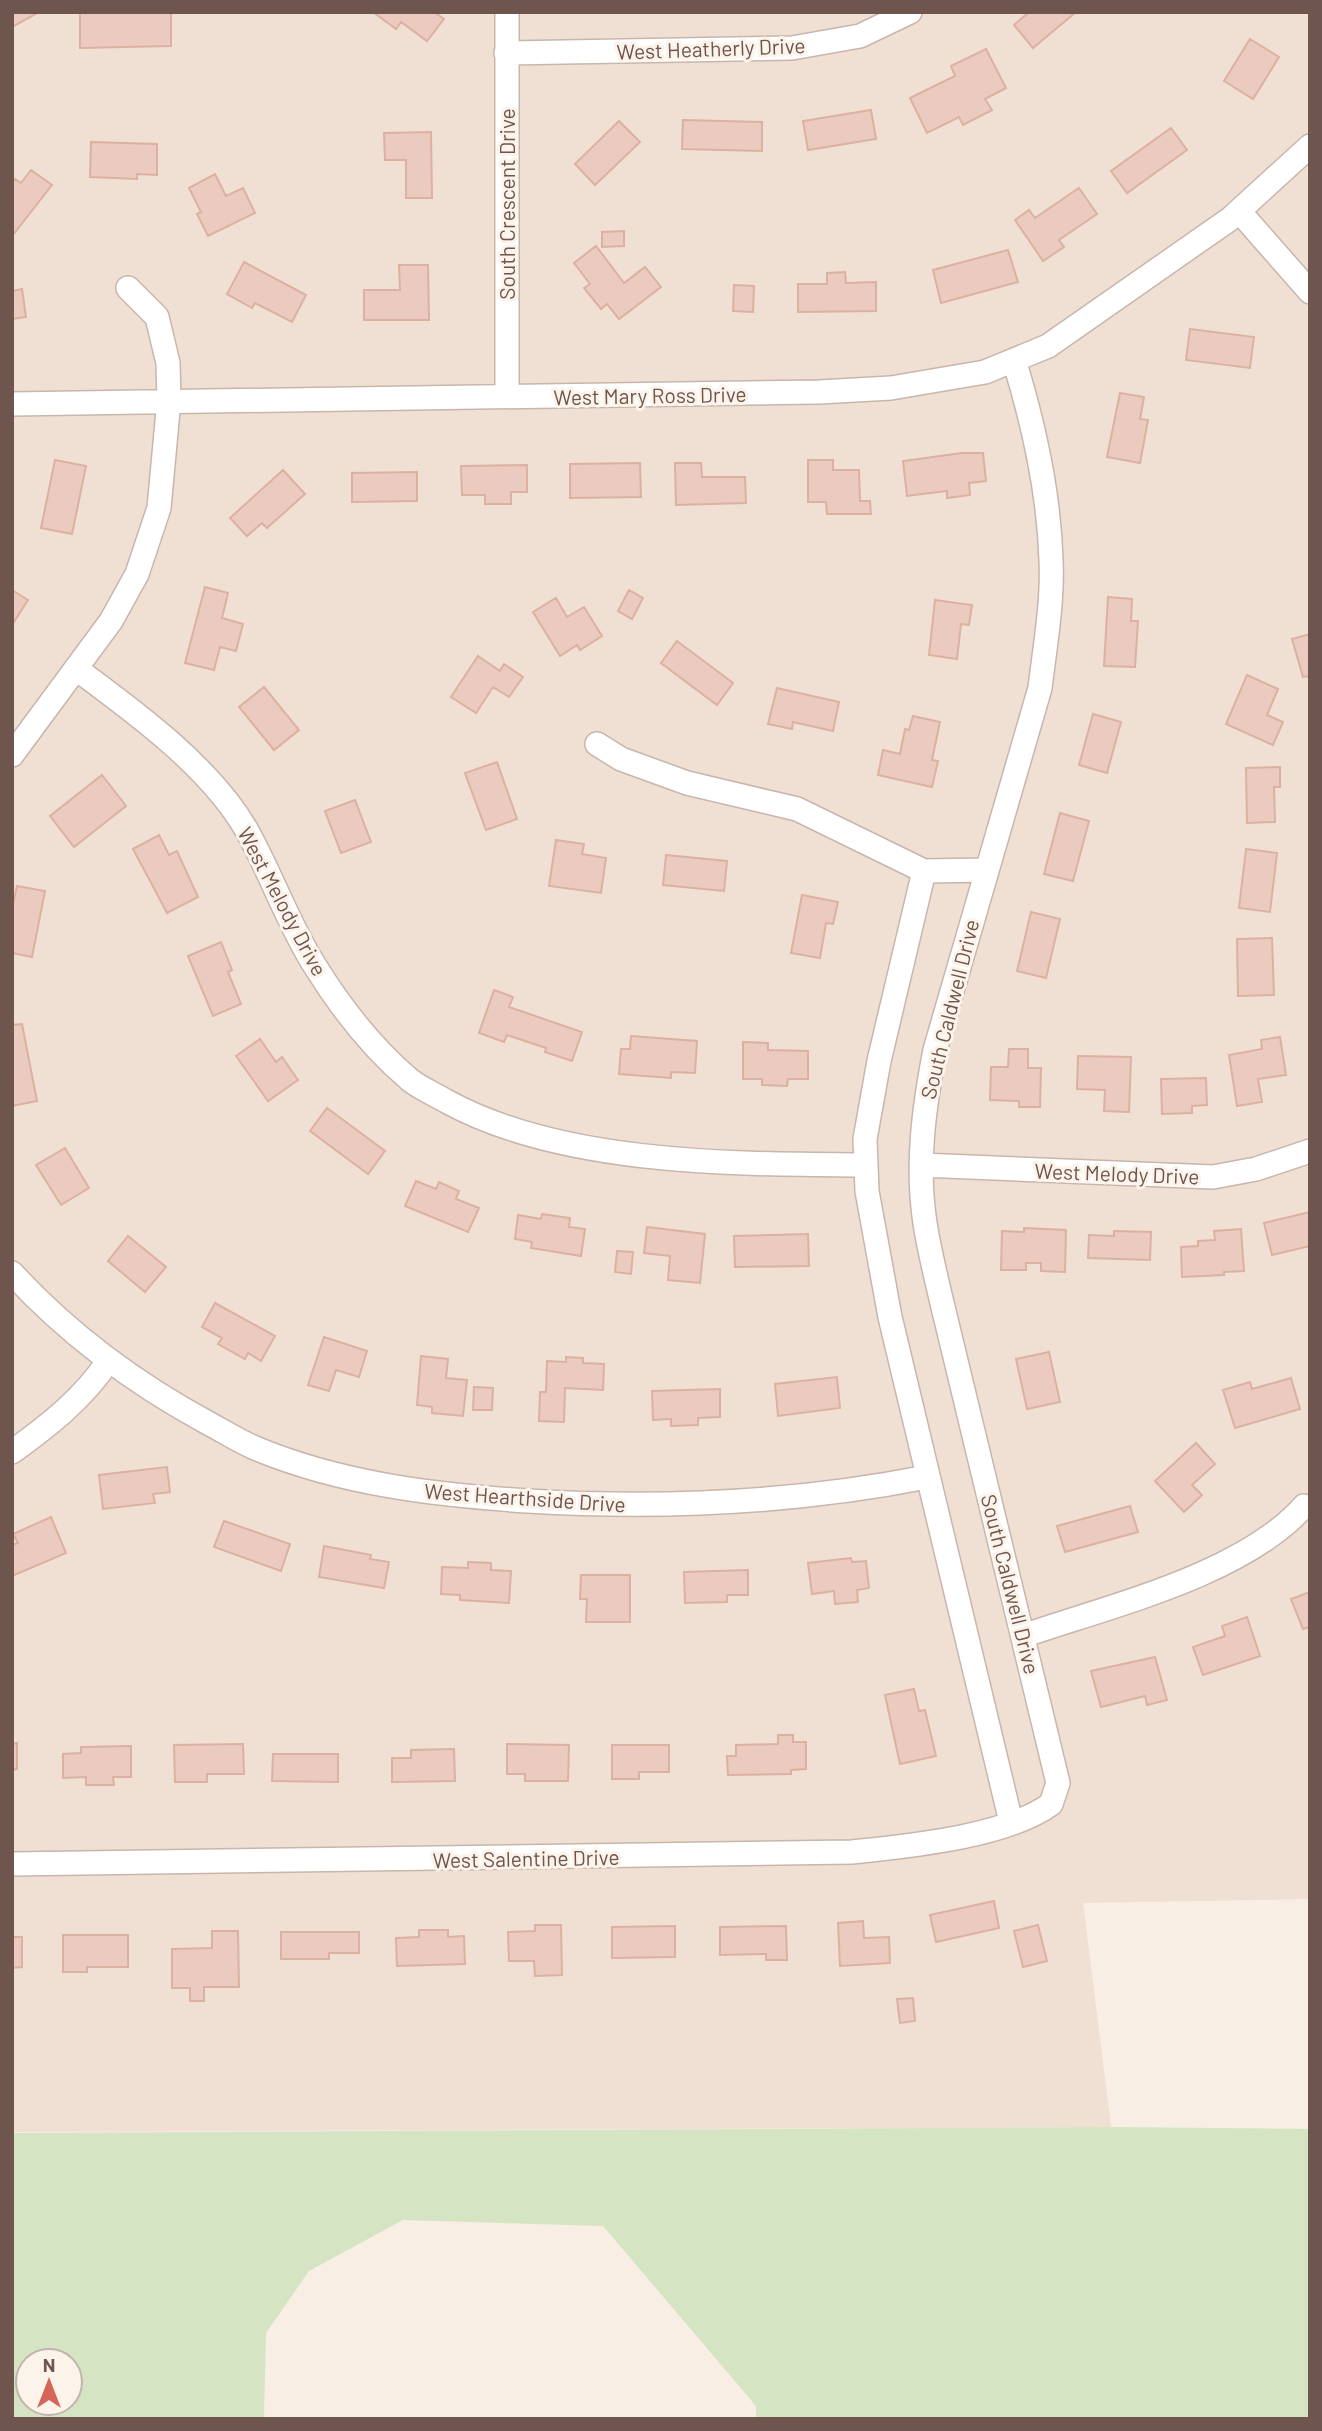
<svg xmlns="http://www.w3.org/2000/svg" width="1322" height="2431" font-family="Barlow,sans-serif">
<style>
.residential{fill:#f0dfd3}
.green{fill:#d5e5c4;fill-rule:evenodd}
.building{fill:#ebcbbf;stroke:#dcb1a1;stroke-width:2}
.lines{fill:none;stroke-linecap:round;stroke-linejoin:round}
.street-casing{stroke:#c8b6ac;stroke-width:26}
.street{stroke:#fff;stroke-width:23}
.labels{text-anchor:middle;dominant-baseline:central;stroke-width:6;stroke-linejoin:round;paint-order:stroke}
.street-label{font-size:21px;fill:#6e554d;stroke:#fcf3ea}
</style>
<rect width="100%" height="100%" fill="#f9eee4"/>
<path class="residential" d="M12,12H1310V1899L1083,1903L1111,2127L12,2132Z"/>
<path class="green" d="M1111,2127L1310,2129V2419H756V2406L603,2226L403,2220L309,2271L266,2333L264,2419H12V2133ZM28,2361H70V2403H28Z"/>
<path class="building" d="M12,12H39L12,27Z
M80,12H171V46L80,48Z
M373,12H434L444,19L427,41L401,22L396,29Z
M1029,12H1076L1033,48L1014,25Z
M1250,39L1279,57L1253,99L1224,81Z
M986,49L1006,88L985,99L992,110L963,125L959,117L927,133L910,98L955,76L951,66Z
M871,110L876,139L808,150L803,121Z
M683,120L762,122V151L682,149Z
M619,121L640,142L595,185L575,164Z
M1171,128L1187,150L1127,193L1111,171Z
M431,132L432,198H406V160H385L384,133Z
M91,142L157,144V175L137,174V179L90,177Z
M31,170L52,185L12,236V183L15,179L21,183Z
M215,174L226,196L243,188L255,213L208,236L197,214L201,212L189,188Z
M1079,188L1097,214L1059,240L1064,247L1043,261L1015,220L1029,210L1035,218Z
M624,231V246L602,247V232Z
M596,246L624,283L645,267L661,287L619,319L607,304L601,309L584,288L590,284L574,263Z
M1008,250L1018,282L941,303L933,270Z
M244,262L306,295L292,322L255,303L252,308L227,294Z
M399,265H428L429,320H364V290H400Z
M845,272L846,283L876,282V311L798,312V284H827V273Z
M734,285L754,286L753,312L733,311Z
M22,289L26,317L12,319V291Z
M1190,329L1254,337L1250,368L1186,360Z
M1120,393L1144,397L1140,419L1148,420L1140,463L1107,457Z
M962,453H983L986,481L969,483L970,495L947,498V491L907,496L903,461Z
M55,460L86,466L72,534L41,528Z
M808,460H833V470H859L860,501H870L871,514H827L826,502H808Z
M640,463L641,497L570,498V464Z
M675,463H701L702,477H745L746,503L676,505Z
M527,465V492H511V504H485V495H462L461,466Z
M283,470L305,494L267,528L262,523L247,536L230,518Z
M417,472V501L352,502V473Z
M205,587L228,593L222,618L243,624L236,651L220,647L214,670L185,663Z
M12,590L28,600L12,625Z
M629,590L643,598L632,619L618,611Z
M1108,597L1132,599L1131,621H1138L1135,667L1104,666Z
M556,598L567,617L584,607L602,636L580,650L577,645L560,656L533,612Z
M935,600L972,605L969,625L961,624L957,659L929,655Z
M1310,634V676L1303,677L1292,639Z
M677,641L733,683L717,705L661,663Z
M478,656L500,671L504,664L523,677L509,697L493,687L476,713L451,697Z
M1247,675L1278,689L1267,715L1283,722L1273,745L1226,724Z
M264,687L299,730L274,750L239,707Z
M777,688L839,702L833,731L793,722L792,729L768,724Z
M1093,714L1121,722L1107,773L1079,765Z
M913,716L940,722L932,760L938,761L932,787L878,775L883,750L900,754L905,729L909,730Z
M497,762L517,819L486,830L465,773Z
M1280,767V787H1274L1275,822L1247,823L1246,768Z
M102,775L126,806L74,847L50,816Z
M355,800L371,842L341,853L325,811Z
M1060,813L1089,821L1073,881L1044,874Z
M159,835L169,855L177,851L198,897L167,913L133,849Z
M556,840L584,844L582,854L606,858L601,893L549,886Z
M1246,849L1277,853L1270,912L1239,908Z
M666,855L727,861L724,891L663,885Z
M17,886L45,891L32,957L12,953V909Z
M802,895L838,902L833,924L826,923L820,958L791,953Z
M1031,912L1060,919L1046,978L1017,971Z
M1272,938L1274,995L1238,996L1237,939Z
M221,942L232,970L228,972L241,1004L213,1016L188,956Z
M494,990L513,997L509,1007L582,1032L572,1061L545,1052L546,1048L507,1035L504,1042L479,1033Z
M22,1024L37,1101L12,1106V1025Z
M631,1036L697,1041L695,1073L671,1072V1078L619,1074L621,1049H630Z
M1280,1037L1286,1075L1258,1079L1262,1102L1237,1106L1229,1055L1262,1049L1261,1040Z
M260,1039L276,1062L282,1057L298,1080L268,1101L236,1056Z
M743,1042L768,1043V1050L808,1051V1079H788L787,1086L762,1085V1079H743Z
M1009,1049H1028V1068H1041L1040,1107H1019V1101L990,1100L991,1067H1008Z
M1078,1056L1131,1057L1129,1112L1104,1111L1105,1090L1077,1089Z
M1206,1078L1207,1105L1192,1106V1113L1162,1114L1161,1079Z
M327,1108L385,1151L368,1174L310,1131Z
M65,1148L89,1188L61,1205L36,1165Z
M416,1181L436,1189L439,1182L459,1191L456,1199L479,1208L468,1232L405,1206Z
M1310,1212V1246L1272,1255L1264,1223Z
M542,1214L570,1218L569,1227L585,1229L581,1256L531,1248L532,1242L515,1239L518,1215L541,1219Z
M647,1227L705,1234L700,1283L668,1280L670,1256L644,1253Z
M1024,1228L1066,1230L1065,1272L1041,1271V1263H1026V1270H1001L1002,1231L1024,1232Z
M1241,1229L1244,1271L1224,1272V1275L1182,1277L1181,1247L1198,1246V1241L1215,1240L1214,1231Z
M1114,1231L1151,1232L1150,1260L1088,1258L1089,1235L1114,1236Z
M808,1234L809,1266L735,1267L734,1236Z
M128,1236L166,1267L145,1292L108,1261Z
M617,1251L633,1252L631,1274L615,1272Z
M215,1303L275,1336L261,1361L248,1353L245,1359L218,1344L222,1338L202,1327Z
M324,1337L367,1351L359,1377L336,1370L329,1391L308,1385Z
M1049,1352L1060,1402L1027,1409L1016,1359Z
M421,1356L448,1359L446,1378L467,1380L463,1416L432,1413V1407L417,1405Z
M566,1357L583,1358V1363L604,1364L603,1390L565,1388L564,1422L539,1421L540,1392H546L547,1361L566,1362Z
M837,1377L840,1408L778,1416L775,1384Z
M1291,1378L1300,1409L1235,1428L1223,1390L1250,1382L1252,1389Z
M474,1387L493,1388L492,1410H473Z
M720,1389V1417L698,1418V1425L671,1426V1419L653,1420L652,1391Z
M1196,1443L1215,1464L1192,1485L1202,1495L1184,1512L1155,1481Z
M167,1467L170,1492L153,1494L155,1503L103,1509L99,1475Z
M1130,1506L1138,1532L1065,1552L1057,1526Z
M51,1517L66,1553L12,1576V1545L18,1543L13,1534Z
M224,1521L290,1544L281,1571L214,1547Z
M324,1546L371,1555L370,1559L389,1562L384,1588L319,1577Z
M851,1558L852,1562L866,1561L869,1588L857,1590L858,1602L835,1604L834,1591L812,1594L808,1563Z
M468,1562L491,1563V1570L511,1571L509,1603L460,1600V1595L441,1594L442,1567L468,1568Z
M748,1570V1595H727V1602L685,1603L684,1572Z
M581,1575H630V1622H586L587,1599H580Z
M1310,1592V1627L1303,1629L1291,1599Z
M1247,1617L1260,1656L1203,1675L1193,1647L1225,1636L1222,1626Z
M1155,1657L1167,1700L1147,1705L1145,1696L1101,1707L1091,1671Z
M914,1689L919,1711L925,1710L936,1756L900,1764L885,1695Z
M778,1735H793V1742H806V1769L791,1770V1774L728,1775L727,1756H736V1745L778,1744Z
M17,1743V1769L12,1770V1744Z
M243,1744L244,1774H207V1782H175L174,1745Z
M507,1744L569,1745L568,1781H525V1774H507Z
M612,1745H669V1772H639V1779H612Z
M131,1746V1777H113L114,1785H86V1777L63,1778V1754L81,1753V1747Z
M454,1749L455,1781L392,1782V1758H411V1750Z
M273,1754H338V1782L272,1781Z
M994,1901L999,1928L936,1942L930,1915Z
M863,1921L864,1938L889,1937L890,1963L840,1966L838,1923Z
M535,1925H561L562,1975L535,1976L534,1961H509L508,1932L535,1931Z
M1038,1925L1047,1961L1023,1967L1014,1931Z
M675,1926V1957L612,1958V1927Z
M786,1926L787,1960H766V1954L720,1955V1927Z
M419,1930H448V1937L464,1936L465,1964L397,1966L396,1938L419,1937Z
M212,1931H238L239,1987H204V2001H190V1988H172V1949L212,1948Z
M281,1932H359V1953H329V1959H281Z
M63,1935H128V1967H87V1972H63Z
M12,1937H22V1967L12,1968Z
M913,1998L915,2021L900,2023L897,1999Z"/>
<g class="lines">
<defs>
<path id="street" d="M507,12V396
M506,53L792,48L860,36L910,12
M1239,211L1310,292
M12,404L819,392L891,388L985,372L1048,346L1230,219L1310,146
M78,670C135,712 210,767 246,829C271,873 288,924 315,966C341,1008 371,1047 410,1080C420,1088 434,1094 446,1101C562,1165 735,1164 866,1165
M597,744L621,759L687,783L797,809L924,871L987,870
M12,755L111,621L137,574L159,508L169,400L168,363L157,317L128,288
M924,871L879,1061L865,1139L867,1191L890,1317L1011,1822
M921,1165L1213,1177L1256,1169L1310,1151
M12,1273C69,1335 134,1383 208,1423C223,1431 239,1441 255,1448C341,1484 435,1495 528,1501C663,1509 795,1503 927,1477
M12,1452C48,1426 84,1398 108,1361
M1023,1636C1109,1606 1243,1575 1304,1506
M12,1864L852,1852C907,1846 1006,1837 1051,1804L1058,1783L942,1303C936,1277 929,1250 925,1223C916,1165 924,1107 935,1050L1040,688C1045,646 1053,602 1051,560C1049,492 1034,425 1014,360"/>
</defs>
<use href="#street" class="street-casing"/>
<use href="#street" class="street"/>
</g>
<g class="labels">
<g class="street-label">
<text transform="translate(711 48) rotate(-2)">West Heatherly Drive</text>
<text transform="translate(506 204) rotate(-90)">South Crescent Drive</text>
<text transform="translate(650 395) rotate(-1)">West Mary Ross Drive</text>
<text transform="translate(283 901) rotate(62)">West Melody Drive</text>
<text transform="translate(949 1009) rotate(-76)">South Caldwell Drive</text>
<text transform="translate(1117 1173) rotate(2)">West Melody Drive</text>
<text transform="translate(525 1497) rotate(4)">West Hearthside Drive</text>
<text transform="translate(1011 1584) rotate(76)">South Caldwell Drive</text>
<text transform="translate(526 1858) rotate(-1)">West Salentine Drive</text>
</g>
</g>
<rect width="1322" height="2431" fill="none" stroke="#6e554d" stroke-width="28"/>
<g transform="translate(49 2382)"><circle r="33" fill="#fcf3ea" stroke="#c3b4ab" stroke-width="2"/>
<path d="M0-5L12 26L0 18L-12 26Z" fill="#d56557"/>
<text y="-10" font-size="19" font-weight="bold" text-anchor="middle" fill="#6e554d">N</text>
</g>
</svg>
